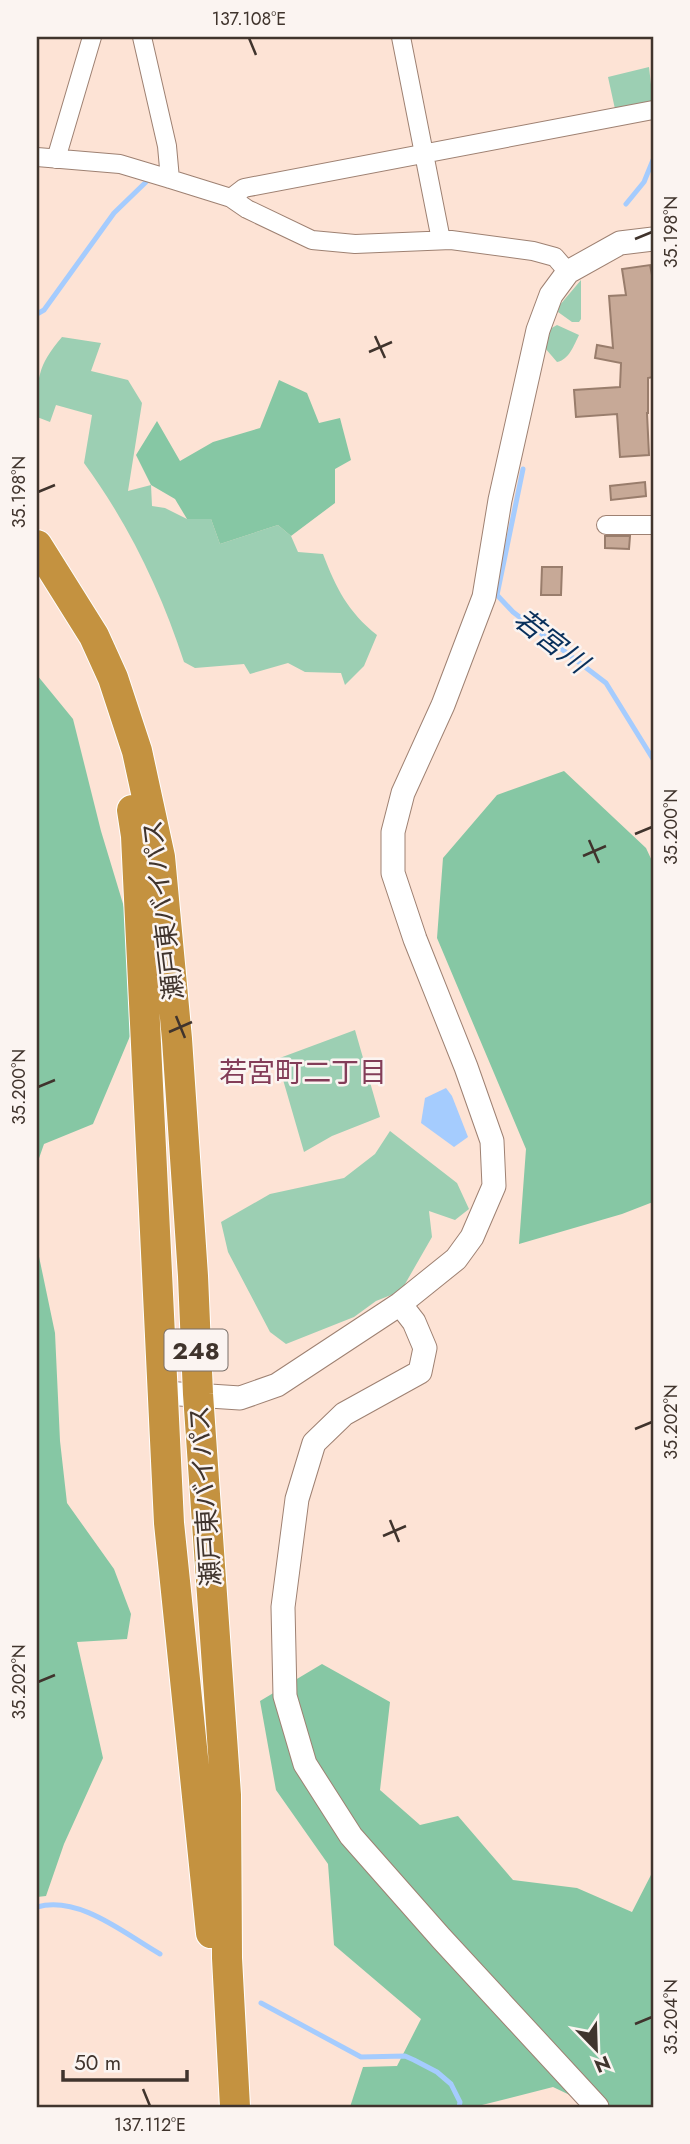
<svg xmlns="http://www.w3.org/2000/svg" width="690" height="2144" font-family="Jost,'Noto Sans JP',sans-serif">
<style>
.green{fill:#9ccfb3}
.forest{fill:#86c7a4}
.water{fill:#a5ccfe}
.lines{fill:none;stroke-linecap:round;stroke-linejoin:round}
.stream{stroke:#a5ccfe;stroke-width:5}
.building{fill:#c7a997;stroke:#997d6c;stroke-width:2}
.minor-casing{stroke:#9e8172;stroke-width:20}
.tertiary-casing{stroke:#9e8172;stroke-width:25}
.trunk-casing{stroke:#fff;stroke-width:32}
.minor{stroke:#fff;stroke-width:18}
.tertiary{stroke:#fff;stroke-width:23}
.trunk{stroke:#c49240;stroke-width:30}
.ticks{fill:none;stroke:#40342d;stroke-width:2.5}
.labels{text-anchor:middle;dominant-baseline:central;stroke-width:5;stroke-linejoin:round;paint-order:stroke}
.shield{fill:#fbf4f1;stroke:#786e68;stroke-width:2}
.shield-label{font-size:24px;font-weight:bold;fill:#40342d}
.street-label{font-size:26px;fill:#40342d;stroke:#fbf4f1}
.water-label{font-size:28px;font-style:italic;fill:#082f5b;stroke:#fbf4f1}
.neighbourhood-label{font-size:28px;fill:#833d58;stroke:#fbf4f1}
.neatline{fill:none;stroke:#40342d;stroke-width:2.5}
.ticks-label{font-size:18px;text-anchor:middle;fill:#40342d}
</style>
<rect width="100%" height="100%" fill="#fde3d5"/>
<path class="green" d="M649,67L653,102L615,109L608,77Z
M581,280V319L579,322H572L558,312L559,306Z
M557,325L579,335C574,345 569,360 557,362L545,348L550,329Z
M62,337L101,343L91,371L128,380L142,403L128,491L151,485L152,506L165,508L187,519H211L220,544L278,525L291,536L298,552L323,554C336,588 348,612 377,635L364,666L345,685L341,673L305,672L288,663L250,674L244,664L195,668L184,662C161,591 128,523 84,463L92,415L56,405L50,422L37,417C37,379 37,366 62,337Z
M355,1030L380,1117L332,1136L304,1152L277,1059Z
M390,1131L457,1183L469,1209L455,1220L429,1211L432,1237L401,1291L376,1301L354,1317L286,1344L270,1332L228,1252L221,1222L270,1194L344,1178L375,1154Z"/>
<path class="forest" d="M279,380L307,393L319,423L340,418L351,460L335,469V503L291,536L278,525L220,544L211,519H187L175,499L151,485L136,455L157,421L180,461L213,442L260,428Z
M37,675L73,719L101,831L130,927L141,1010L93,1124L44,1144L37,1164Z
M564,771L646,848L653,863V1202L622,1214L519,1244L526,1149L437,938L443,858L497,795Z
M37,1247L55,1333L60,1441L67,1503L114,1569L131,1614L127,1639L77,1642L103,1758L64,1844L46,1896L37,1897Z
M322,1664L390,1702L380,1790L420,1825L458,1816L513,1880L577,1888L632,1912L653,1871V2107H595L553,2087L474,2107H350L363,2067L397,2066L421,2019L334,1945L328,1864L276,1790L260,1701Z"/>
<path class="water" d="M446,1088L452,1096L468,1137L454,1147L421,1123L425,1098Z"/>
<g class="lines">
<path class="stream" d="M626,204L644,182L653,160
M37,314L44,310L114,213L146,182
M523,469L497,595L513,612L606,683L653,759
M37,1907C79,1895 125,1934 160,1954
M261,2003L361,2057L405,2056L414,2060L437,2072L451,2084L460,2102L459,2107"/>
</g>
<path class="building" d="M650,265L653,280V377L648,378V413H647L649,455L620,457L617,414L576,417L574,390L620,387L621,363L595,358L597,345L613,348L609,296L626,295L622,269Z
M645,482L646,496L611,500L610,486Z
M605,536H630L629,549L605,548Z
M542,567H562L561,595H541Z"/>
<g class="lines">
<defs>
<path id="minor" d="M142,37L167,146L170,179
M401,37L441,240
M37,157L120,164L170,179L231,198L247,209L312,240L355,244L451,240L533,251L555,257L568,272
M56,159L92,37
M231,198L244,188L653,110
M606,525H653"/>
<path id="tertiary" d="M164,1393L240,1398L277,1385L400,1304
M597,2107L441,1938L351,1836L305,1764L285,1696L283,1607L297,1499L314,1443L344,1414L420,1372L425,1348L414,1322L400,1304L456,1259L472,1237L494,1186L492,1141L466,1067L415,939L393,873V832L403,793L443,705L484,597L500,500L538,330L551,295L568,272L620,243L653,239"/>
<path id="trunk" d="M37,545L94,636L113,678L137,751L160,857L177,1039L193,1276L198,1394L226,1795L227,1958L235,2107
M132,810L136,836L169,1523L211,1933"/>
</defs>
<use href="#minor" class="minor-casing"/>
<use href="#tertiary" class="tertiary-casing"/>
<use href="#trunk" class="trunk-casing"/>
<use href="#minor" class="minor"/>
<use href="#tertiary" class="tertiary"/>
<use href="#trunk" class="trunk"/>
</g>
<path class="ticks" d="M249,38L256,55M635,239L652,232M375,336L385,358M369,352L392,342M38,492L55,485M635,834L652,827M589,840L599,863M583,856L606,846M176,1016L185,1038M169,1032L192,1022M38,1087L55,1080M635,1429L652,1422M390,1520L399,1542M383,1536L406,1526M38,1682L55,1675M635,2024L652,2017M143,2089L150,2106"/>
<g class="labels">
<rect class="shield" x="164.5" y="1329.5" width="63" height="41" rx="5"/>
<g class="shield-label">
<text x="196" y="1350">248</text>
</g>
<g class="street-label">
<text transform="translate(163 910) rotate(-97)">瀬戸東バイパス</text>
<text transform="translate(205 1496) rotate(-94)">瀬戸東バイパス</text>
</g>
<g class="water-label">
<text transform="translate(551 641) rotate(38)">若宮川</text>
</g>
<g class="neighbourhood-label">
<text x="303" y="1072">若宮町二丁目</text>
</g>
</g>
<rect width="690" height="2144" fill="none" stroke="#fbf4f1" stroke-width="77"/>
<g transform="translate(596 2049) rotate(157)" stroke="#fbf4f1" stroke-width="5" paint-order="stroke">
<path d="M0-5L12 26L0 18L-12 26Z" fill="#40342d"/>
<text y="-10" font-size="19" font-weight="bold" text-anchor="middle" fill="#40342d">N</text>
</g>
<path d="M63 2070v10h124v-10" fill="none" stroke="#40342d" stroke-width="3.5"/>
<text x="74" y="2070" font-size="21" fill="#40342d" stroke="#fbf4f1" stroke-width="5" paint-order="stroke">50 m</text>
<rect x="38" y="38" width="614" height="2068" class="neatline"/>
<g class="ticks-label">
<text x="249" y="25">137.108°E</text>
<text transform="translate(671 232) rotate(-90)" y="6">35.198°N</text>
<text transform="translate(19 492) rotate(-90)" y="6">35.198°N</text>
<text transform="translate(671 827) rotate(-90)" y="6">35.200°N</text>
<text transform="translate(19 1087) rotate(-90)" y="6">35.200°N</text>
<text transform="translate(671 1422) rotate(-90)" y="6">35.202°N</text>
<text transform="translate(19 1682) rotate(-90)" y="6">35.202°N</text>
<text transform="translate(671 2017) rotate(-90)" y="6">35.204°N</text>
<text x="150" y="2131">137.112°E</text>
</g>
</svg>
